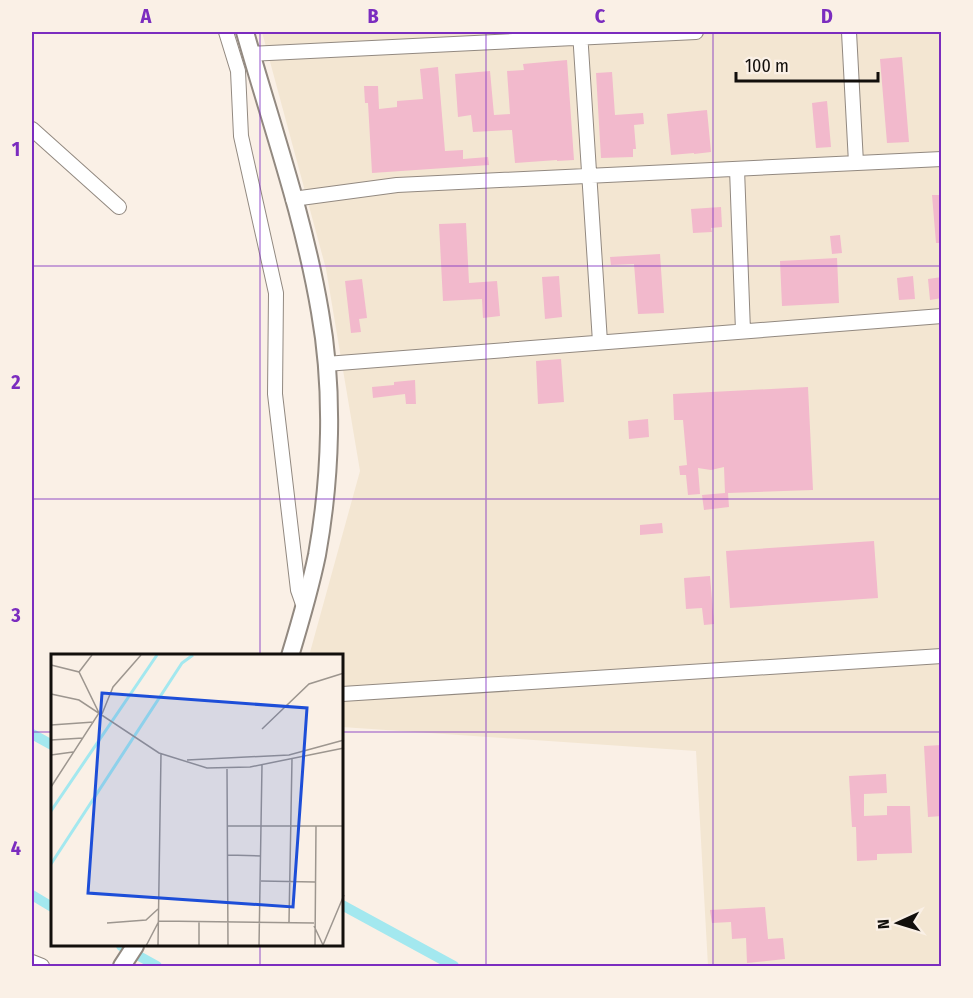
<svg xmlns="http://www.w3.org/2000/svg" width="973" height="998" font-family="'Fira Sans Condensed',sans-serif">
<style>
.industrial{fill:#f3e6d2}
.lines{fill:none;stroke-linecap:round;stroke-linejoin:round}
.canal{stroke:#a3e8ef;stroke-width:10}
.building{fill:#f2b9cc}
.minor-casing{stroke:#928980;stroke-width:16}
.major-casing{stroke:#928980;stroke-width:20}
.minor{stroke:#fff;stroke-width:14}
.major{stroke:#fff;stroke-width:16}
.grid{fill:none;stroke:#7b2cbf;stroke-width:1.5;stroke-opacity:0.55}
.inset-river{fill:none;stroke:#a3e8ef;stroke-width:3}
.inset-road{fill:none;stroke:#9d968f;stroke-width:1.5}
.view{fill:#1d4ed8;fill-opacity:0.15;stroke:#1d4ed8;stroke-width:3}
.inset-edge{fill:none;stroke:#120f0c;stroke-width:3}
.neatline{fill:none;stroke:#7b2cbf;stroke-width:2}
.grid-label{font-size:20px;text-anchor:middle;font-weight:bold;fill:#7b2cbf}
</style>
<rect width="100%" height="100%" fill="#faf0e6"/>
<path class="industrial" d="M262,32H941V966H708L696,751L342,727V656H309L360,471L326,269Z"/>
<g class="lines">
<path class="canal" d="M32,734L52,745
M32,895L52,907
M342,905L454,966
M121,946L157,966"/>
</g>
<path class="building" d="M902,57L909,142L887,143L880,59Z
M567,60L574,160L557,161V160L515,163L512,130L473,132L471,115L458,117L455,74L490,71L494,115L510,114L507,71L524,70L523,64Z
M438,67L445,151L463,150V159L488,157L489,165L372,173L368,103H365L364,86H378L379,109L397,107V101L423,99L420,69Z
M612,72L615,115L643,113L644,124L634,125L636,149H633V157L601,158L596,73Z
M827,101L831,147L816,148L812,103Z
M707,110L711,152L694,154V153L671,155L667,114Z
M932,195H942V243H936Z
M721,207L722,227L711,228L712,232L693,233L691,209Z
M466,223L469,283L497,281L500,316L483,318L482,299L443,301L439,224Z
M840,235L842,253L832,254L830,236Z
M660,254L664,313L638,314L634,264L611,265L610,257Z
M837,258L839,303L782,306L780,261Z
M559,276L562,317L545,319L542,277Z
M913,276L915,299L899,300L897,278Z
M942,277V298L930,300L928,279Z
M362,279L367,318L359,319L361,332L351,333L345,281Z
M561,359L564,402L538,404L536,361Z
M415,380L416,404H406L405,394L373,398L372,387L394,385V382Z
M808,387L813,490L728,493L729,507L704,510L702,495L725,493L724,467L711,470L698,468L700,494L688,495L686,475H680L679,466L687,465L683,420H674L673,394Z
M648,419L649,437L629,439L628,421Z
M662,523L663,533L640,535V525Z
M874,541L878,598L730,608L726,551Z
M710,576L714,624L704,625L702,608L686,609L684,578Z
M942,745V816L928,817L924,746Z
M886,774L887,793L864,794V816L887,815V806H910L912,853L877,854V860L857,861L856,827H852L849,776Z
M765,907L768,939L783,938L785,959L747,963L746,938L732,939L731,922L712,923L710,910Z"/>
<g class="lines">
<defs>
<path id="minor" d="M226,32L238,71L241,136L276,293L275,394L298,590L304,607
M580,32L600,342
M849,32L856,163
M251,54L696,32
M32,129L119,207
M737,169L743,331
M293,199L397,185L942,159
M326,364L942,316
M342,694L942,656
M32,962L42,966"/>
<path id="major" d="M245,32C271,124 304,217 320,312C334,390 331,477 317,555C310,589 300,623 290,656
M122,966L135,946"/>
</defs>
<use href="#minor" class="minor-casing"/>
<use href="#major" class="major-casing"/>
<use href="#minor" class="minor"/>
<use href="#major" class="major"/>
</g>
<path class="grid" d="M260,32V656M486,32V966M713,32V966M32,266H942M32,499H942M32,732H52M342,732H942M260,946V966"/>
<g transform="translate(51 654)">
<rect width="292" height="292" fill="#faf0e6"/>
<path class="inset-river" d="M0,157L106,1M0,210L131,9L142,1"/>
<path class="inset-road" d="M0,11L28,18L48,59L0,133M28,18L41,1M0,40L28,46L108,99L156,114L199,113L293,94M51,60L62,33L90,1M0,71L43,68M211,75L258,30L293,19M0,86L32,84M0,101L22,98M136,106L238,101L293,86M176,115L177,292M177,172H293M177,201L210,202M210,227L264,228M148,267V292M238,268L241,105M56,269L95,266L107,255M263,272L272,291M272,291L293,241M95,292L108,267L263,269M107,292L110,100M208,292L211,111M264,292L265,172"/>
<path class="view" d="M51,39L256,54L242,253L37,239Z"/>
<rect width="292" height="292" class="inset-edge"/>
</g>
<rect width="973" height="998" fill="none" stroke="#faf0e6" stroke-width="66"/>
<g transform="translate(898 923) rotate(266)" stroke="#faf0e6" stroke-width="4.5" paint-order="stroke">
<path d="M0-4.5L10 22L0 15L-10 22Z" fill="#120f0c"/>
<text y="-9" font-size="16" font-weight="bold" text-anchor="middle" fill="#120f0c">N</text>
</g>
<path d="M736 72v9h142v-9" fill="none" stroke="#120f0c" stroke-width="3"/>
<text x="745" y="72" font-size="18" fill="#120f0c" stroke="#faf0e6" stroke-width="4.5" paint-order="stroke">100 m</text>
<rect x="33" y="33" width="907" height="932" class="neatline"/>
<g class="grid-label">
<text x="146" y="23">A</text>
<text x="373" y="23">B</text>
<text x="600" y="23">C</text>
<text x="827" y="23">D</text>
<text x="16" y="156">1</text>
<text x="16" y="389">2</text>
<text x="16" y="622">3</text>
<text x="16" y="855">4</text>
</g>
</svg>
